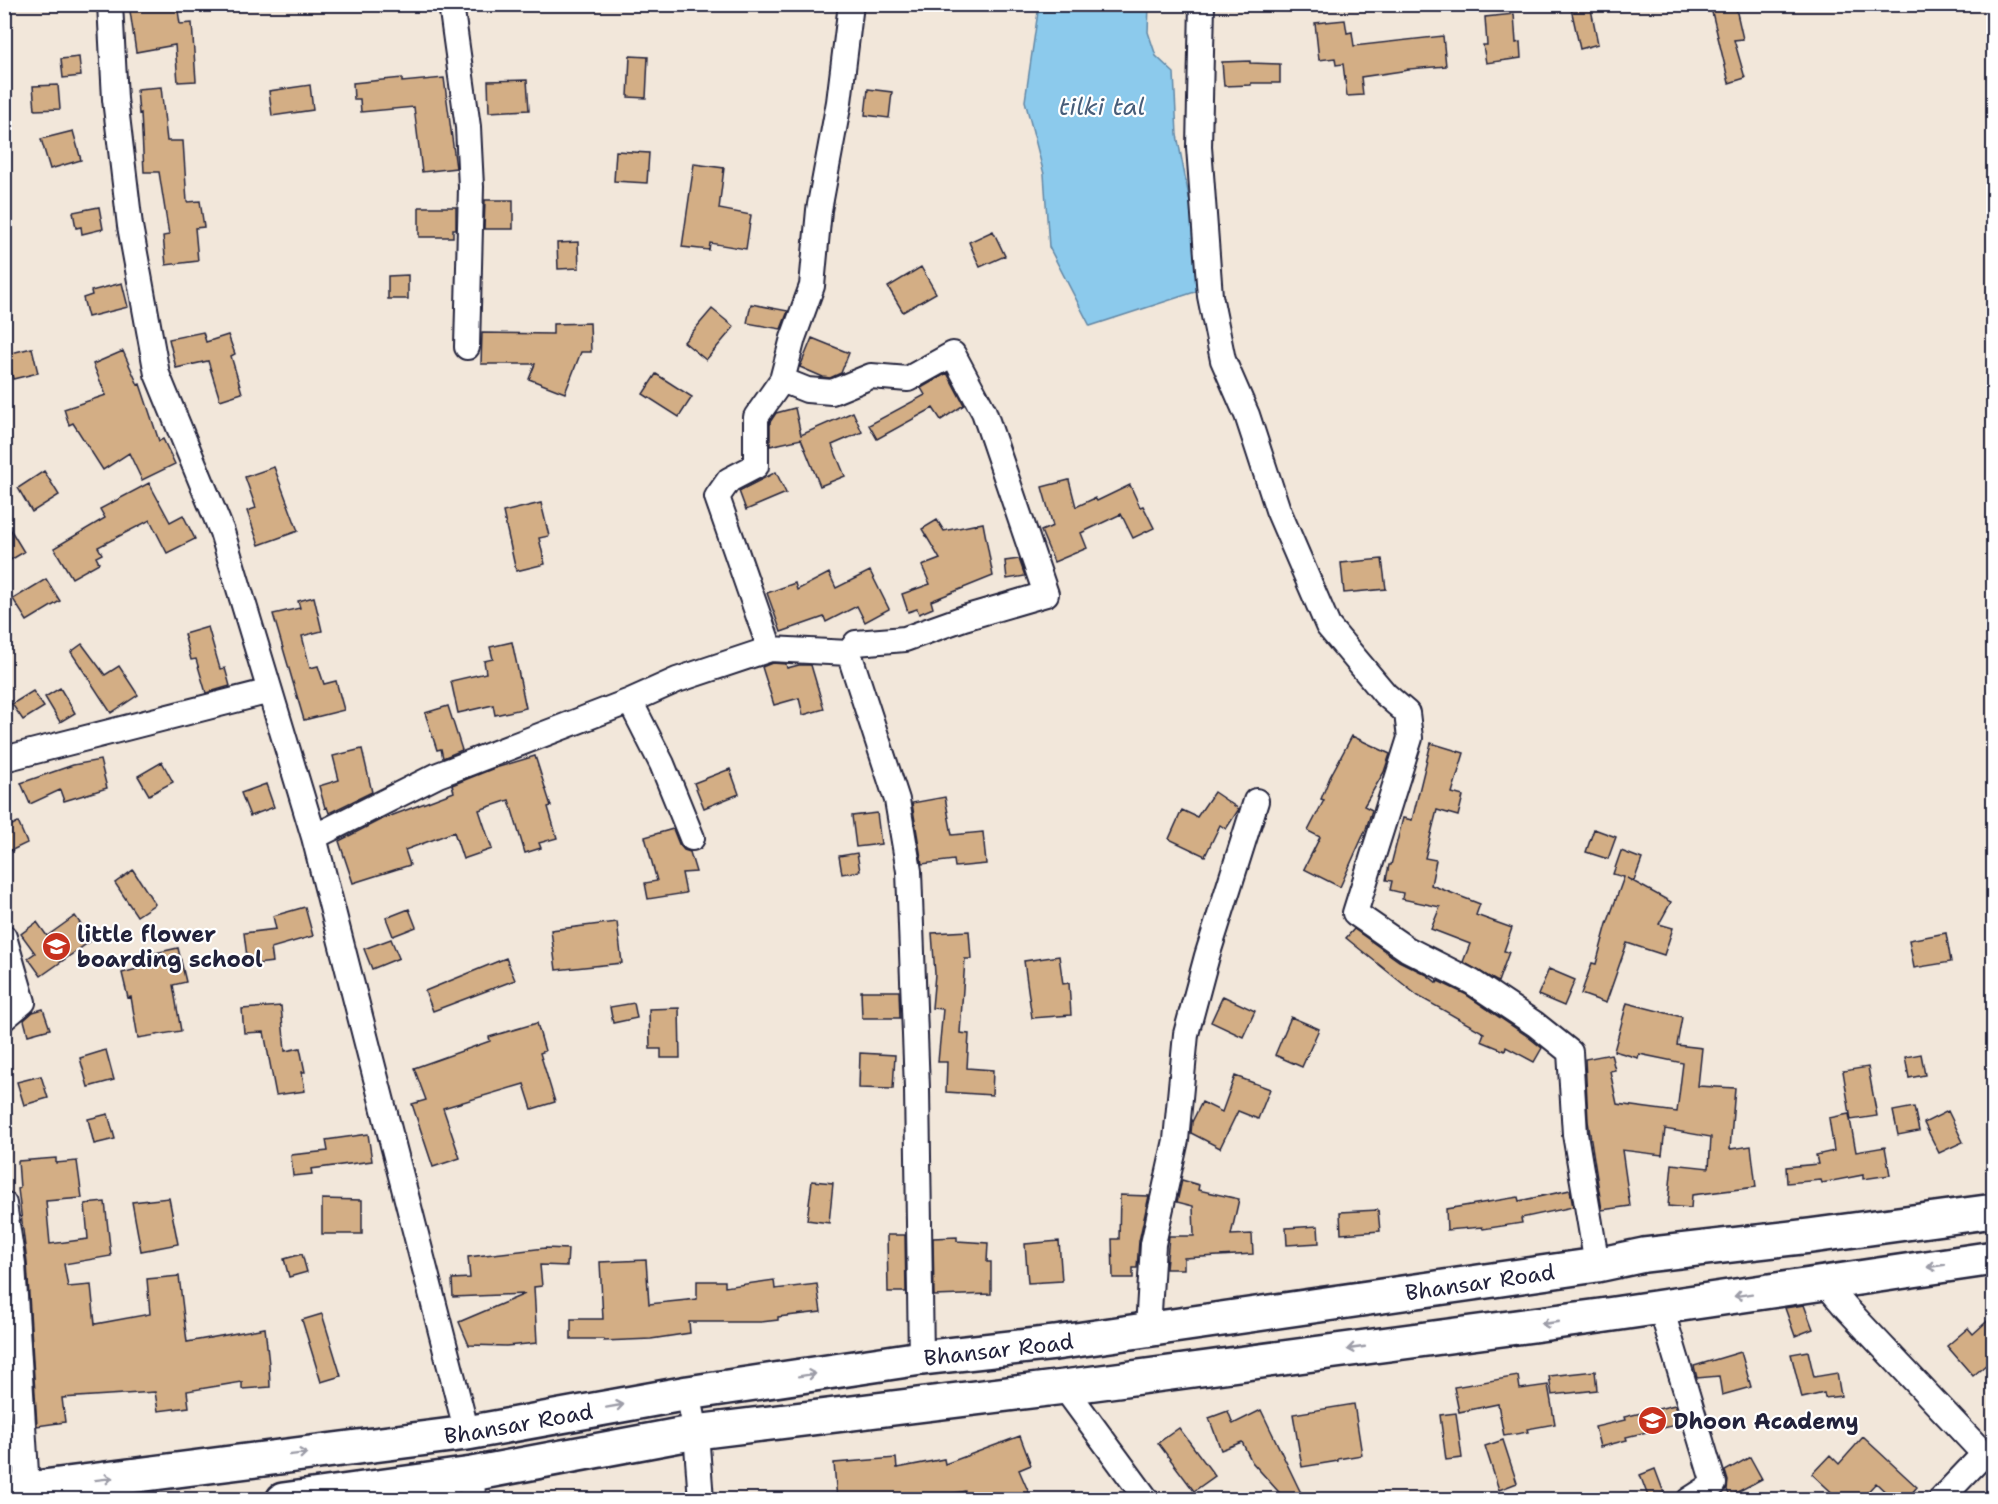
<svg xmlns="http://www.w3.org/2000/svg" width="1998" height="1504" font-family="'Shantell Sans',sans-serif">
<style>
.water{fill:#8ccaec;stroke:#6287a5;stroke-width:1.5}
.building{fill:#d3ae85;stroke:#22223b;stroke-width:1.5}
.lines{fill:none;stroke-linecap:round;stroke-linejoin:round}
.street-casing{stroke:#22223b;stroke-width:28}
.highway-casing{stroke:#22223b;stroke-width:38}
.street{stroke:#fff;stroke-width:24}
.highway{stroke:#fff;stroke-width:33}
.oneway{stroke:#9c9ca7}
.labels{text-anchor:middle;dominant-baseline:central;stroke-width:4.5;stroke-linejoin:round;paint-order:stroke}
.poi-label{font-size:22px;font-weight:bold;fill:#22223b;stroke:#fff;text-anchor:start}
.street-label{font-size:22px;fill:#22223b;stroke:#fff}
.water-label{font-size:24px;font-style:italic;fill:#475d79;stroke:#fff}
</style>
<rect width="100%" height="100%" fill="#f2e7da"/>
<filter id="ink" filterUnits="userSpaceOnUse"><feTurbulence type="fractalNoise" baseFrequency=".0167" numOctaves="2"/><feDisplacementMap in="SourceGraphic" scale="12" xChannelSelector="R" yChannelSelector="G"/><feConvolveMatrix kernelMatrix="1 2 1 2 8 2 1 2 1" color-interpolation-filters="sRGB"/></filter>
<g filter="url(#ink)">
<path class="water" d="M1039,5H1149L1148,32L1156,56L1174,73L1177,135L1191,207L1201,290L1090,326L1049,247L1044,174L1025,101Z"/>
<path class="building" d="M129,4H177L180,24L192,23L196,81L178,82L175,45L136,52Z
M1570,4H1590L1598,44L1580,49Z
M1727,4H1735L1743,39L1734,40L1745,78L1729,83L1711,8Z
M1514,14L1516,43L1520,42L1521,58L1486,63L1483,45H1487L1485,17Z
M1345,20L1347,33L1352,32L1354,46L1443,36L1446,66L1408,69L1409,70L1361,77L1363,95L1347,96L1343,64L1336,65L1335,58L1319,60L1315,23Z
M630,56L648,57L646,98L628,97Z
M79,57L81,76L63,78L61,59Z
M1250,61V63L1280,64V83H1251V85L1224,86L1222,62Z
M402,78V82L444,78L456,168L422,172L414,107L361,112L360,99H354L353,83Z
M527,80L529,110L489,112L488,81Z
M58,85L60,109L35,110L33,86Z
M310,85L313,110L272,116L269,91Z
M161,87L167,141H183L187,202L200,201L204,227L195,228L198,261L166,265L163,236L169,235L159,172H144L141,113L139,114L137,89Z
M868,89L892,92L889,118L865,115Z
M73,131L81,160L50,169L41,139Z
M616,151L649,153L647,183L614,181Z
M694,164L724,168L719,209L751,215L746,249L710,243L709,250L682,247Z
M485,200H513V229H484Z
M99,207L103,229L82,234L81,227L76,228L73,212Z
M419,207H456V229H453V237H419Z
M993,231L1005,256L980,267L969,242Z
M578,242L579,268L558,269L557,243Z
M921,267L936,293L903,312L888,287Z
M408,275V299H388V276Z
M122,283L128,307L88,317L83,298L92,295L91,291Z
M751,304L788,311L781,329L747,323Z
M712,309L734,327L706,360L684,342Z
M590,323L591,352H581L565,393L529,379L535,364H481L482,333L553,334V324Z
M203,332L206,342L228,335L235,354L231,356L242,393L220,400L208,361L176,368L169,339Z
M812,338L849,353L841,373L830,378L823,377L800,367Z
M32,348L38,373L13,379L7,354Z
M123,351L138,385L140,384L159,441L163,439L175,464L142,480L129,453L103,470L73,423L69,425L64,409L106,395L93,364Z
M947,373L964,405L941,420L933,408L877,439L869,425L925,395L921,388Z
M656,374L692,397L679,417L643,394Z
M795,408L801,435L853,412L862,432L832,445L845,476L820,486L801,439L770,446V422L776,413Z
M274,467L298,531L259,545L247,511L256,508L245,477Z
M44,471L59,495L32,512L18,488Z
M776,472L786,493L746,510L739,491Z
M1069,480L1076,507L1095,498L1097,501L1130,485L1140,507L1143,506L1154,528L1133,538L1121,514L1081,533L1087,548L1054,562L1041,531L1053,526L1042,487Z
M149,483L170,522L183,515L195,539L167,553L150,520L98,547L102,554L96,557L99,563L72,578L54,548L105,518L100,509Z
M541,503L549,536L539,538L545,564L516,571L503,512Z
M4,519L24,552L4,564Z
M937,520L944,531L983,523L993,576L931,601L933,608L919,614L917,609L908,612L902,594L930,584L922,566L940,559L922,529Z
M1019,559L1025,576L1007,579L1005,561Z
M1382,559L1386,589L1344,593L1341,563Z
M870,571L889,609L865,622L857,606L826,622L824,617L781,632L767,593L795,583L797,590L829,573L836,588Z
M46,579L60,601L27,621L13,599Z
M314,597L322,631L302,636L310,668L318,666L324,684L336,681L344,710L304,720L273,614L300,608L298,601Z
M208,627L220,669L225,668L230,686L206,693L196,659L191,660L184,634Z
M512,642L526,708L495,715L493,705L458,713L451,681L486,673L484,661L493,659L490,647Z
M82,644L105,675L119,666L138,695L111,713L71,652Z
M772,663L786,664L787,668L799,665H811L824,709L803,715L799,698L774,705L762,667Z
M60,688L75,713L60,722L45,697Z
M33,691L44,707L23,720L12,704Z
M448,706L462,750L443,758L441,749L437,750L425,713Z
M1352,736L1390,754L1384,772L1364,806L1372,810L1366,829L1340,887L1304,869L1320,837L1308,831L1324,800L1321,799L1330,777Z
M1431,743L1464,753L1452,793L1463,796L1458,816L1437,810L1425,858L1436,860L1431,885L1480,904L1476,915L1512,928L1504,951L1509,952L1498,982L1463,962L1470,944L1431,929L1440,907L1402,899L1403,893L1390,890L1392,881L1386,880L1389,865H1391L1403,818L1412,820Z
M362,749L372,792L329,813L327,807L325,808L319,786L339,780L333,756Z
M535,756L551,806L548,807L557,838L539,843L541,848L525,853L509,800L479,810L492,849L463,859L454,832L405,850L410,865L353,883L339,841L380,820L454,792L452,785L492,769Z
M100,760L107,788L64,801L60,790L30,804L21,783L73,765Z
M162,762L173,782L149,795L138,776Z
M730,769L739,794L704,808L694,783Z
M266,784L274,807L250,816L241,793Z
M1214,792L1239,809L1226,829L1220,825L1205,856L1169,839L1182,810L1197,817Z
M945,797L952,835L983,832L986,864L955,867L954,860L922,864L912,803Z
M877,813L881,844L856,847L852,816Z
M18,822L27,843L4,854V829Z
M673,829L679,844L684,850L690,852L696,872L682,873L686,893L648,899L645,883L657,881L645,837Z
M1594,829L1616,837L1608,859L1586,852Z
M1621,851L1642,859L1634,881L1627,878L1671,902L1659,924L1673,928L1664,955L1627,943L1606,1003L1581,994L1592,963L1596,964L1607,924L1624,877L1613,874Z
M857,853L860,871L842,874L839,856Z
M133,870L155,904L137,916L115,883Z
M305,907L313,936L271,948L273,962L248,965L244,933L276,929L273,916Z
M409,909L416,927L393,936L386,918Z
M75,916L92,940L41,976L28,958L35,953L21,934L37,922L47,936Z
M617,922L622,963L556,970L551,930Z
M1354,929L1399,961L1427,975L1437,983L1438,981L1465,994L1527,1036L1542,1048L1534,1062L1506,1047L1505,1051L1481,1041L1484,1033L1418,996L1346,938Z
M969,931L971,959H965L960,1033L969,1034L967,1068L993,1070L992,1095L946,1092L947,1062H938L943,1009L932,1008L935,974L932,933Z
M1946,933L1951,962L1914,968L1909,940Z
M391,939L399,958L372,969L364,949Z
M178,948L186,982L173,985L181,1031L138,1038L131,997L128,998L122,973L148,966L146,955Z
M1059,956L1063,984L1069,983L1071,1015L1032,1018L1024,961Z
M506,958L515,980L433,1011L425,991Z
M1549,969L1575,980L1564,1006L1538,995Z
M861,991H899L900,1018H862Z
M1223,996L1255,1011L1243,1037L1211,1022Z
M634,1003L637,1018L613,1023L610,1007Z
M1627,1003L1682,1017L1677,1045L1702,1048L1698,1086L1735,1088L1730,1149L1751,1146L1756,1187L1692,1195L1691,1208L1668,1206L1672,1164L1709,1168L1711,1137L1665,1129L1662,1155L1622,1150L1630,1206L1602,1210L1588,1121L1585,1059L1611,1054L1615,1070L1610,1071L1617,1104L1677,1112L1683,1063L1639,1054L1638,1058L1614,1051Z
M281,1006L285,1051L300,1048L305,1072H302L305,1091L276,1095L264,1032L244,1033L242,1009Z
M679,1008L680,1058H661V1049H650L649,1009Z
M43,1009L50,1029L28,1035L24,1020L33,1012Z
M1291,1017L1319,1029L1302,1067L1275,1055Z
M537,1023L545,1051L540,1053L555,1102L532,1109L524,1084L443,1108L460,1158L433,1167L412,1104L426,1100L414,1068L490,1041L489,1037Z
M106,1050L114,1080L88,1087L80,1058Z
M860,1053L895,1055L893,1089L859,1088Z
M1921,1054L1925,1075L1909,1078L1905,1057Z
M1868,1067L1877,1116L1851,1120L1843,1071Z
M41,1076L48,1098L24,1105L17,1082Z
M1235,1076L1270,1089L1258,1119L1238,1111L1220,1148L1191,1133L1192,1122L1202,1102L1222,1112Z
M1914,1107L1919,1131L1898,1135L1893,1111Z
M1948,1111L1963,1142L1939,1153L1924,1123Z
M108,1114L115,1139L94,1144L88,1119Z
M1849,1114L1856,1152L1885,1147L1890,1175L1863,1179V1175L1822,1183L1821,1180L1787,1183L1786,1167L1818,1164L1816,1155L1834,1151L1829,1118Z
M368,1134L372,1161L311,1169L312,1174L293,1176L291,1155L328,1151L326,1140Z
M56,1158V1163L77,1161L82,1198L46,1201L50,1244L88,1239L85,1204L105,1202L111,1256L64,1264L68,1287L91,1285L95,1324L150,1314L147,1279L179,1276L187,1342L265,1328L269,1364L270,1387L242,1389V1382L187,1391L189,1407L158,1411L155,1392L62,1398L65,1422L37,1426L27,1263L18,1189L20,1188L18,1161Z
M1182,1180L1199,1185L1198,1190L1239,1199L1231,1235L1252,1234L1253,1254L1184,1258V1269H1166L1169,1236H1194L1193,1206L1177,1202Z
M812,1181L833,1183L829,1223L807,1220Z
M1570,1190L1573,1207L1521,1218L1522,1223L1483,1229L1482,1227L1447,1230L1446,1209L1518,1197L1519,1201Z
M1120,1195L1149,1196L1139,1241L1137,1268H1133V1278H1113L1112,1239H1119Z
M169,1198L178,1244L141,1251L132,1202Z
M322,1199L362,1200V1234H322Z
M1378,1210L1380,1231L1341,1234L1340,1212Z
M1318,1226L1319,1243L1287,1245L1286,1228Z
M887,1235H905L906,1292H888Z
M957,1237V1241L988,1243L987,1262H991V1294L934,1296L933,1238Z
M1059,1241L1062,1281L1028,1283L1025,1244Z
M545,1248L568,1249L567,1266L540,1265L542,1286L534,1287L537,1343L506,1346L469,1345L459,1322L525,1294L453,1297L452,1279L470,1278L468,1257Z
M302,1254L307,1272L289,1277L284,1259Z
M646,1260L649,1304L697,1299V1281H725V1287L774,1280L775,1289L817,1284L821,1312L778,1317V1320L761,1322H689L690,1333L651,1339L604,1341V1339H571V1319H603L600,1262Z
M1804,1305L1813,1329L1795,1336L1785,1308Z
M322,1314L341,1376L321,1382L302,1320Z
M1994,1315V1358L1973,1376L1947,1346L1968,1328L1973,1334Z
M1808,1351L1814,1377L1837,1373L1841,1396L1825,1398L1824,1393L1802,1398L1791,1354Z
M1741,1352L1751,1387L1722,1395L1719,1376L1697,1378L1694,1366Z
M1595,1371L1597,1390L1552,1395L1549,1376Z
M1518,1376L1520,1389L1548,1385L1555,1424L1527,1429L1528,1432L1504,1436L1498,1404L1459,1412L1454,1387Z
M1354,1404L1362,1455L1338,1459V1461L1302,1467L1293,1414Z
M1675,1405L1680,1424L1626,1437L1627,1440L1600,1447L1595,1427L1625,1420L1624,1417Z
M1261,1410L1300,1491L1306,1500H1286L1252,1462L1242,1442L1221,1450L1209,1418L1228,1411L1233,1424Z
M1456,1413L1462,1458L1446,1460L1440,1415Z
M1179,1428L1215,1476L1194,1491L1158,1443Z
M1020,1436L1031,1465L1019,1470L1032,1500H967L965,1491L923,1499V1497L889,1500H837L834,1463L896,1458L897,1468L944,1459L945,1464Z
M1863,1437L1917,1487L1906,1500H1894L1876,1483L1860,1500H1840L1812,1474L1830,1455L1839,1464Z
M1503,1440L1517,1483L1499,1490L1485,1446Z
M1750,1457L1762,1479L1730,1496L1727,1490L1728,1481L1725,1471Z
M1655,1469L1664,1493L1649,1499L1640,1475Z"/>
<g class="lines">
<defs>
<path id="street" d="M110,4L115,99L130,226L157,374L222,532L314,837L467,1433
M451,4L468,127L471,187L467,347
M1202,4L1199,147L1210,296L1223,360L1247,415L1278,510L1328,626L1385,694L1407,713L1410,738L1355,913L1407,949L1472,982L1535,1024L1570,1052L1575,1134L1597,1265
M782,380L807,390L832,392L871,376L908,379L953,354L984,412L1046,594L964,618L905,639L856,643L849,653
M770,649L717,497L729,480L756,466V417L782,380L793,338L812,286L819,210L839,102L851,4
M630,701L662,764L692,838
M4,759L270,691
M314,837L438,775L630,701L677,680L770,649L849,653L897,800L909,871L917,1089L921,1358
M4,937L23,1002L4,1018
M4,1204L13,1264L27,1489
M1824,1282L1847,1309L1984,1454L1940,1500
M1661,1308L1714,1484L1689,1500
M1148,1329L1153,1244L1176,1140L1186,1034L1207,956L1256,801
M1064,1387L1147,1500
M688,1393L696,1432L701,1500
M472,1474L473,1500"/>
<g id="highway">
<path id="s1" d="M4,1492L467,1433L688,1393L921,1358L1055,1343L1597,1265L1644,1255L1810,1236L1994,1211"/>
<path d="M283,1500L472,1474L696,1432L1064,1387L1600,1316L1994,1258"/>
</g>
</defs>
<use href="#street" class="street-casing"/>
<use href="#highway" class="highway-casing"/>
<use href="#street" class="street"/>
<use href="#highway" class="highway"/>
</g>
<defs><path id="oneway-shaft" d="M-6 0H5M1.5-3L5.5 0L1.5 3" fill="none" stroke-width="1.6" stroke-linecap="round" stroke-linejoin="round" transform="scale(1.5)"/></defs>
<g class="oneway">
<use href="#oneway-shaft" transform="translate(1936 1266) rotate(172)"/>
<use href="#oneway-shaft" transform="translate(1743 1295) rotate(171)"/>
<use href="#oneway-shaft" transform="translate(1550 1323) rotate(172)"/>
<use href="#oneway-shaft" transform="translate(1356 1348) rotate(172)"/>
<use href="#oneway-shaft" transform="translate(807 1375) rotate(-9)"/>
<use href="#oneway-shaft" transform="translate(615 1406) rotate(-10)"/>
<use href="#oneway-shaft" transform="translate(298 1454) rotate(-7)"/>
<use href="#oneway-shaft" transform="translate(104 1479) rotate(-7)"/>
</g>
</g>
<defs>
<symbol id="school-disc" viewBox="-11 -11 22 22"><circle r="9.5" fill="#c8321e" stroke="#fff"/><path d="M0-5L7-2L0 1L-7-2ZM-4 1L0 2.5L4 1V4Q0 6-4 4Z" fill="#fff"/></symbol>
</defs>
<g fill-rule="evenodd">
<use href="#school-disc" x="40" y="930" width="33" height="33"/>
<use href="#school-disc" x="1636" y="1404" width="33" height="33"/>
</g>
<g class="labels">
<g class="poi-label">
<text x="77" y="934">little flower<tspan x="77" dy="25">boarding school</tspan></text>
<text x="1673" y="1421">Dhoon Academy</text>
</g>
<g class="street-label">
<text stroke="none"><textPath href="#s1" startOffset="1491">Bhansar Road</textPath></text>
<text stroke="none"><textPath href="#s1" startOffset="1005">Bhansar Road</textPath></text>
<text stroke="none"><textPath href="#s1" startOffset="519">Bhansar Road</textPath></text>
</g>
<g class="water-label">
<text x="1102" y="107">tilki tal</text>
</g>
</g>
<rect width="1998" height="1504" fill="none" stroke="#fff" stroke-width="24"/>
<rect x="12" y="12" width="1974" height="1480" fill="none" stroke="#22223b" stroke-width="2" filter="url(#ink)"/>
</svg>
